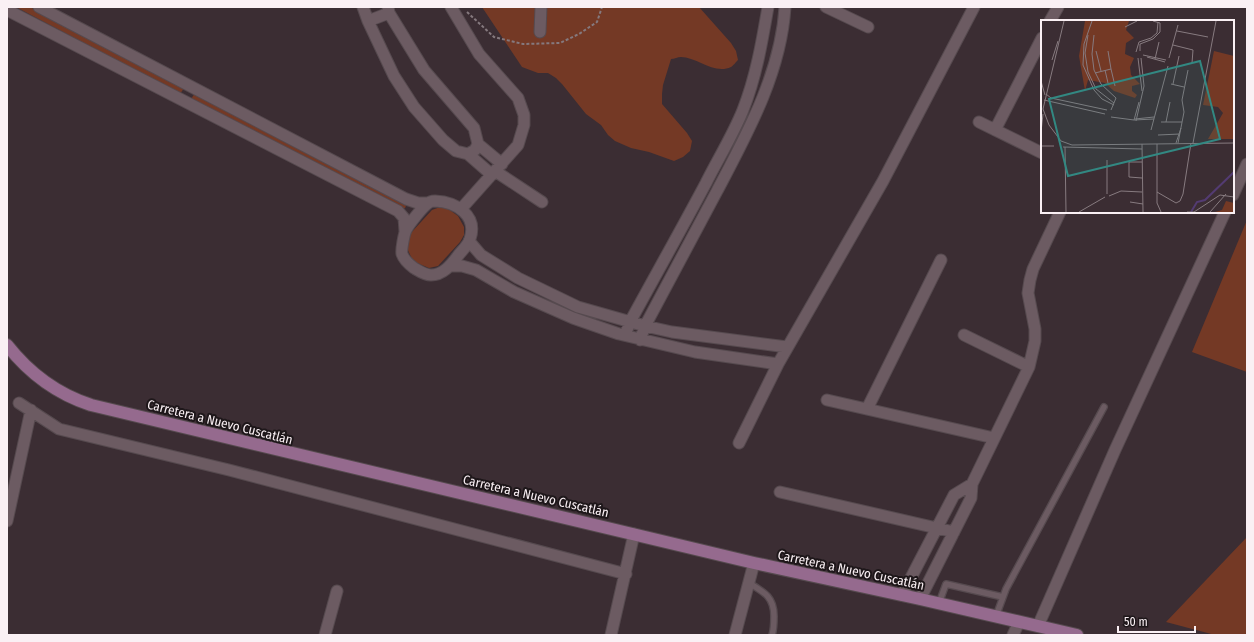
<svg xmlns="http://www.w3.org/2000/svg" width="1254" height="642" font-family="'Fira Sans Condensed',sans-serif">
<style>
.green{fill:#743925}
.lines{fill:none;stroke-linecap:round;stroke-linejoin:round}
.lane-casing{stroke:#564a4f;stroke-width:8}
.street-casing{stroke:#564a4f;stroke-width:13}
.secondary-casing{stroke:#564a4f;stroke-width:14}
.path{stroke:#85797e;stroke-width:2;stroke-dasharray:3 2;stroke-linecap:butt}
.lane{stroke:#6c5b62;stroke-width:5.5}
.street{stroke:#6c5b62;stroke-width:11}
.secondary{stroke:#956a8e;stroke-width:12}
.labels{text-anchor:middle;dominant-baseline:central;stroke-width:4;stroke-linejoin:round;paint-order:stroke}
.street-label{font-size:13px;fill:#faf0f4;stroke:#1e171a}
.inset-river{fill:none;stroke:#533b72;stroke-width:2}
.inset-road{fill:none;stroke:#877b80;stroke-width:1}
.view{fill:#328882;fill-opacity:0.15;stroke:#328882;stroke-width:2}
.inset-edge{fill:none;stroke:#faf0f4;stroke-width:2}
</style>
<rect width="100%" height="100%" fill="#3b2d33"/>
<path class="green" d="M16,7H30L184,88L180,94Z
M482,7H699L731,43L736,51L738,60C736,62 733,66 731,67C714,75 697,57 681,57C678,57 674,59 671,59L663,85L662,94V104L687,133L692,141L690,151L683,157L674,161L649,152L631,148L615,141L608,135L601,125L586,114L562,84L556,78L548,73H538L522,67Z
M195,93L405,204L406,206L405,208L402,209L191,99Z
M440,207L447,208L458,216L464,227V235L460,242L438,266L429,268L417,263L412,259L407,248L408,242L410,234L432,210Z
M1247,220V372L1192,352Z
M1247,537V635H1215L1166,622Z"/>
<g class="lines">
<defs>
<path id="lane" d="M749,583C764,592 774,597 774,616C774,623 774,629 772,635
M939,603L946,584L1003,597
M996,616L1006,589L1104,407"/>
<path id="street" d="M39,7L406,199L418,203H428
M363,7L368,21L394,76L414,107L443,140L456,151L468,154L492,175
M388,7L389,13L424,70L474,128L478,144L475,150L468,154
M451,7L479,54L518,98L524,115V125L518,145L461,209
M826,7L868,27
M7,10L398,211L404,218L405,231
M368,21L389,13
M1050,21L1058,7
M540,32L541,7
M979,122L1042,153
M995,130L1042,38
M478,144L502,164
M495,171L542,202
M1233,195L1247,164
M435,201C456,202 478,215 470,239C468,246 461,251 457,257C451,265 443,275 431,275C425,275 419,271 414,268C410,265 404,260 402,254C401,250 404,234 406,230C409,224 422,208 427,204C429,202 432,201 435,201Z
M469,241L481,255L502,268L518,278L578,307L645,326L672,332L787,347
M450,266H462L476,270L514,292L573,318L619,334L695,352L778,364
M625,335L630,322C655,276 681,230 706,183C718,159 733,135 743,110C756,77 762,42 768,7
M964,335L1029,367
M640,340L645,326C669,281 693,236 717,191C747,134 781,73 785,7
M827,400L994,438
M19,403L59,429L229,470L626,574
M867,409L941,260
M739,443L778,364L883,181L974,7
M780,492L954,532
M7,521L31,410
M902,595L954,495L972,484
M920,599L971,498L972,484L1029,367L1035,341V329L1028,293L1030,280L1033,269L1060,212
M1038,626L1115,450L1225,212
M325,635L337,591
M611,635L634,534
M735,635L754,563
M1013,635L1019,622"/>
<path id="secondary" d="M7,345C29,373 57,394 91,405L754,563L920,599L1077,635"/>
</defs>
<use href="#lane" class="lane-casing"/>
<use href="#street" class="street-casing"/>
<use href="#secondary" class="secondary-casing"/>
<path class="path" d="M467,12L494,37L523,44L560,43L579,34L597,22L602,7"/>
<use href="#lane" class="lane"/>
<use href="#street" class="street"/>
<use href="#secondary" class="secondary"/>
</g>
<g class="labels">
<g class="street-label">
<text transform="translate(220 422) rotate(14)">Carretera a Nuevo Cuscatlán</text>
<text transform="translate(536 496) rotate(13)">Carretera a Nuevo Cuscatlán</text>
<text transform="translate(851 570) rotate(12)">Carretera a Nuevo Cuscatlán</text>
</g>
</g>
<g transform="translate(1041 20)">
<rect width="193" height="193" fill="#3b2d33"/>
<path d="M44,1H88L85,10L93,18L85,23L84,34L93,38L89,47L90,55L99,64L91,66V71L96,75L94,78L73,71L64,63L47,60L44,71L38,36ZM173,31L193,36V119H167L182,93L177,87L162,85ZM185,181L193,183V192H174L181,190Z" fill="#743925"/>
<path class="inset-river" d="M150,192L156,182L164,180L193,152"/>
<path class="inset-road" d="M23,1L2,89L8,105L20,121L31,125L193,123M51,1L43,24L42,45L53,70L61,79L73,85M84,7L96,1M136,11L167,17M47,15L44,33L47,52L55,69L73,83M53,15L51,34L53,50L60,64L75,78L70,90M132,25L152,30L151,43M55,31L60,51M99,31V24L112,19L119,12V3L112,1M95,32L98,22L110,18L116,13L117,2M102,35L125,40M106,37L124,42M97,38L101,71M128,38L137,5M114,39L118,22M11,40L17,21M70,49L74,66M64,50L67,63M54,53L70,49L67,31M0,61L4,75M130,64L143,67M132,64L138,36M5,74L10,78L66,90M3,80L64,94M70,97L93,100L113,99M94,99L113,97M93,100L98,82M95,101L103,66L100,38M120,102H141M125,102L129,82M110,110L127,46M0,112L2,94M117,115L139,114M135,123L140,108M137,123L143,92L141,80L147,50M152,123L175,1M101,124L102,192M116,124V183L120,192M0,126H13M22,127L101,129M24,127L25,192M101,142H88V157L101,158M116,172L135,183L139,181L142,174L150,123M66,174V140M68,176L80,171L101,172M89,182L102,184M38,192L64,177M146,192H153L179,175L193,177M169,192L185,174"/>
<path class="view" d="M159,41L179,119L27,156L8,79Z"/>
<rect width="193" height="193" class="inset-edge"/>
</g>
<rect width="1254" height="642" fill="none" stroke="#faf0f4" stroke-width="16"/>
<path d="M1118 626v6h77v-6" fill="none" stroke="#faf0f4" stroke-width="2"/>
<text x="1124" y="626" font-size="12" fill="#faf0f4" stroke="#1e171a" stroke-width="3" paint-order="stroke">50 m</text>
</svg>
